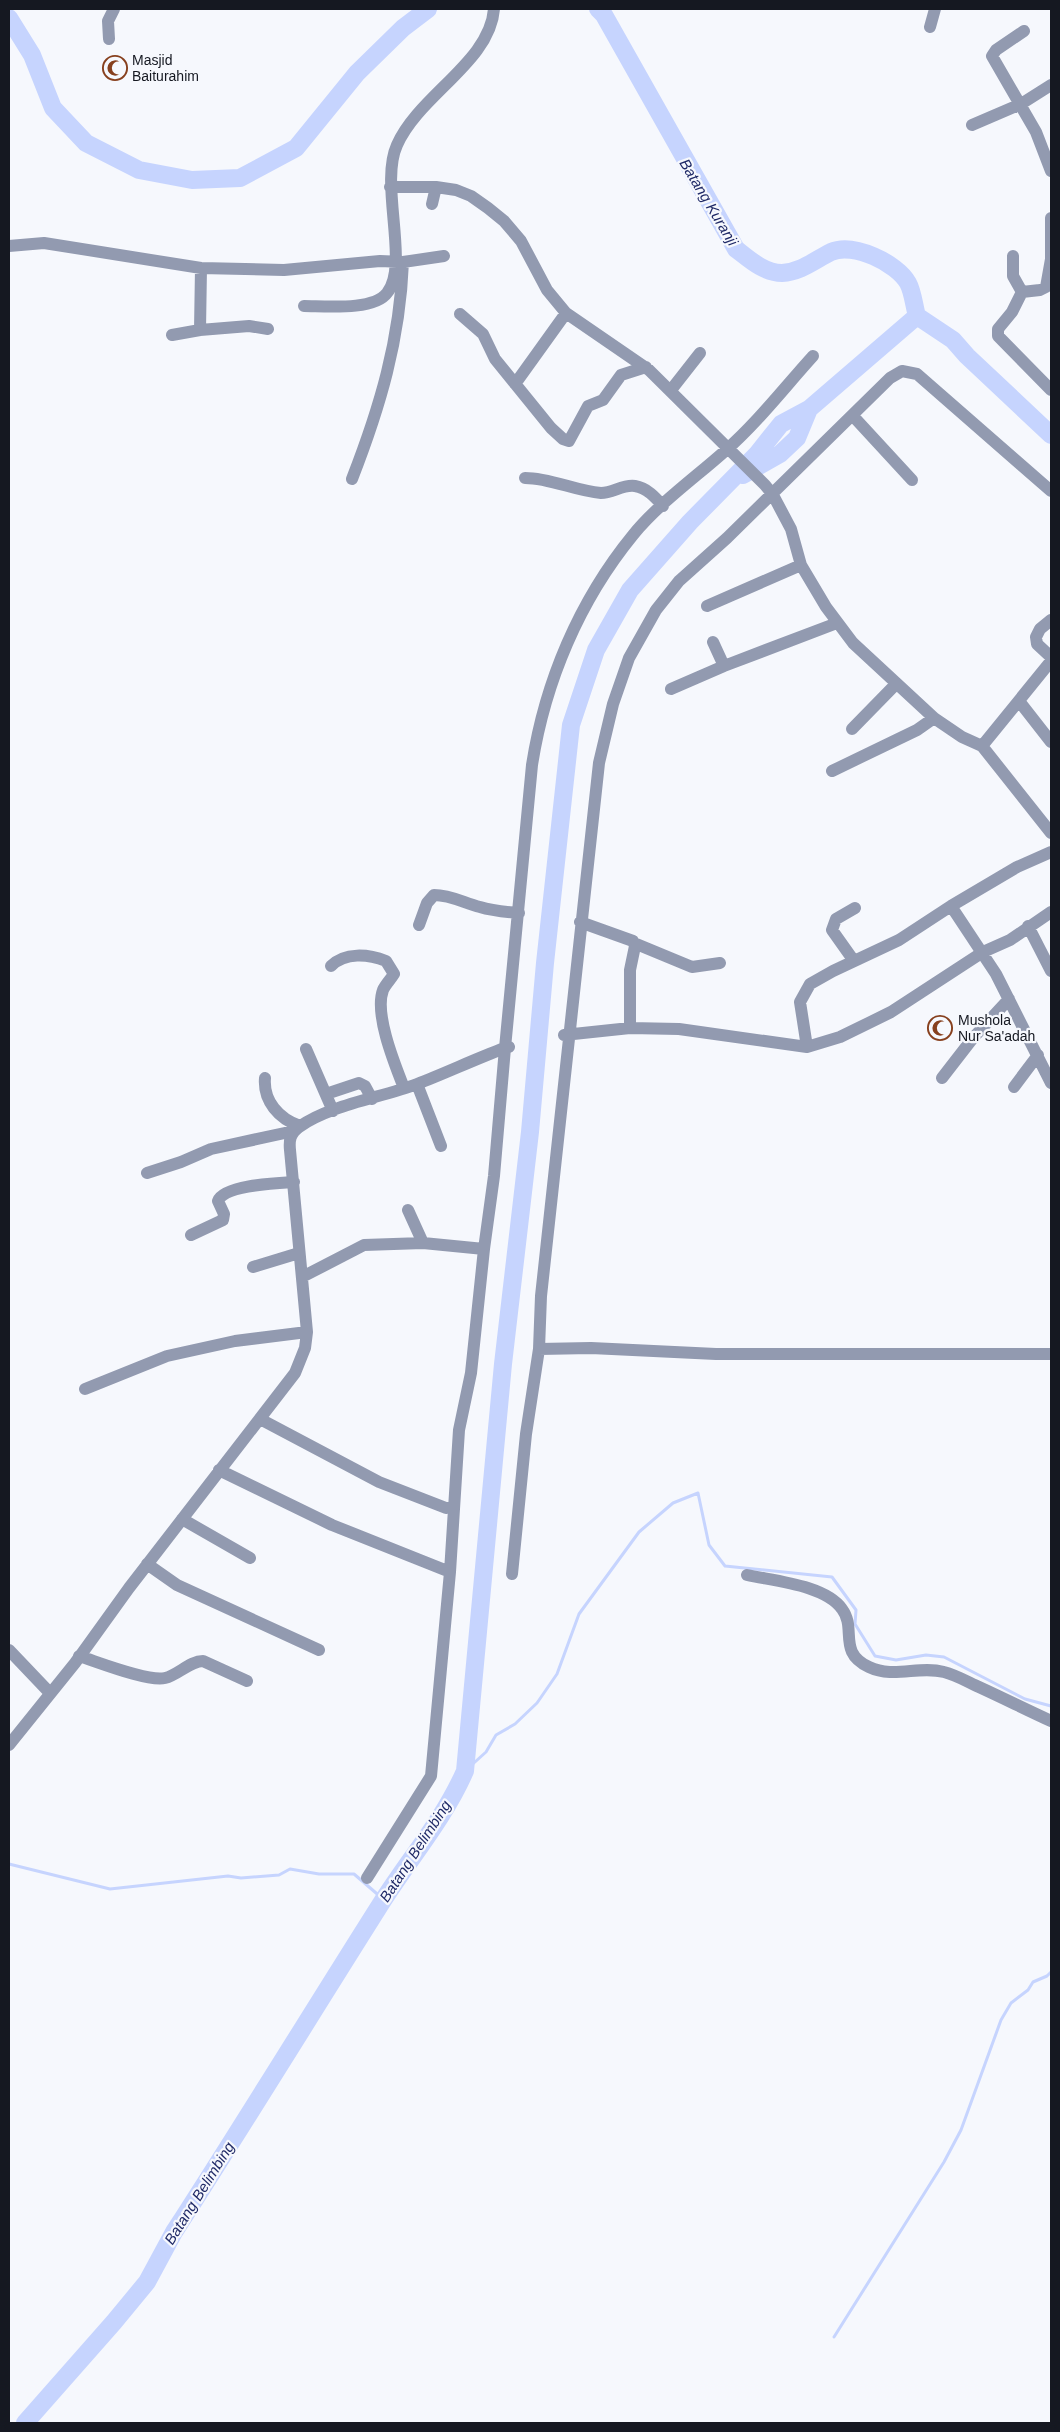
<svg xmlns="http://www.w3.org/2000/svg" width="1060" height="2432" font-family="Helvetica,sans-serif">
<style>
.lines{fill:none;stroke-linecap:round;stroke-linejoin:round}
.stream{stroke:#c6d4fe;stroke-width:3}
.river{stroke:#c6d4fe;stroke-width:18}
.minor{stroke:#929ab0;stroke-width:12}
.labels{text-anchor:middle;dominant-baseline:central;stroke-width:4.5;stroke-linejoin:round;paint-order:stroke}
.poi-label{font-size:14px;fill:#151821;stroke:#f6f8fd;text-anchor:start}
.water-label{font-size:15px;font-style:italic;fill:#202a67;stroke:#f6f8fd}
</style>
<rect width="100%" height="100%" fill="#f6f8fd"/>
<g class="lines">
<path class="stream" d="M465,1771L486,1752L496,1735L515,1724L537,1703L557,1674L579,1614L639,1532L673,1503L698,1493L709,1545L725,1566L832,1577L856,1610L855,1624L875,1656L896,1660L926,1655L944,1657L1025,1699L1051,1706
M9,1864L110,1889L228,1876L241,1878L279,1875L290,1869L319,1874H354L383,1899
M834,2337L944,2162L961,2130L1001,2020L1011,2003L1028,1990L1033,1982L1047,1976L1051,1972"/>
<path class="river" d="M598,9L604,15L736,249C749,259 764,273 782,273C801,272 815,260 831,252C853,242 897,263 908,283C913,292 914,306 917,316L953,340L967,356L1051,435
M9,18L32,55L53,108L86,143L139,170L192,180L240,178L296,148L357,73L403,28L428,9
M743,475L780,454L797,438L809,409
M25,2423L114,2322L147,2282L174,2232C245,2122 313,2011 382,1902C410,1858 444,1819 465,1771L503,1364L530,1132L545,963L571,725L596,650L630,590L690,522L757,454L781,424L809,409L917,316"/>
<path class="minor" d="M930,27L935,9
M1024,31L996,50L992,56L1036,132L1051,171
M109,39L108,21L114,9
M972,125L1021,104L1051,85
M390,187H436L456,190L471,196L488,208L504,221L521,241L547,290L566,313L649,370L765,485L773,495L791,529L801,565L826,607L853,643L934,718L962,737L982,746L1051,833
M432,204L436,187
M9,246L44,243L201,268L284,270L380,261L403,262C400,340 380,407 352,479
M1013,256V276L1022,292
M1051,259V218
M403,262L444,256
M201,268L200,330L249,326L268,329
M1022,292L1012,312L998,329V336L1051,390
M1022,292L1040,290L1046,287L1051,259
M304,306C324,306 374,311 387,293C410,265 379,184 397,145C419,95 490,62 494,9
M460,314L483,334L495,359L551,428L563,439L569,441L588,406L603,400L621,375L646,367
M172,335L200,330
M515,384L566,313
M671,390L700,353
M853,416L912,480
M525,478C551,478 575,491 601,493C613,493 623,484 635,486C647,488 655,497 663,506
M707,606L801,565
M1051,620L1040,629L1036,637L1037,644L1051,657
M713,642L724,666L837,623
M671,689L724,666
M1019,701L1051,742
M852,729L896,684
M982,746L1051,661
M832,771L917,730L934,718
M951,906L996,974L1051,1083
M580,922L633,941L635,946L630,970V1028
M419,925L427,903L434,895C451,895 464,903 480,907C493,911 506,912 519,913
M1028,926L1051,971
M634,943L692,967L720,963
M854,961L832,930L836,919L855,908
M331,966C345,952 368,954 386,961L394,974C391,979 385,985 383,990C374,1014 395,1065 404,1088
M564,1035L630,1028L679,1029L807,1047L840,1037L891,1012L983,952L1010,940L1051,912
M807,1047L800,1002L810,984L833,971L899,940L951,906L1017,867L1051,852
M306,1049L333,1111
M265,1078C263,1101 279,1119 300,1126
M942,1078L973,1038L1009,999
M417,1084L441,1146
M1014,1087L1038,1055
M326,1094L359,1083L365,1086L372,1099
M147,1173L181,1162L211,1149L294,1131
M408,1210L423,1243
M191,1235L223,1220L224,1214L218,1201C224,1185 279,1183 294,1182
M253,1267L299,1253
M302,1277L364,1245L423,1243L484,1249L494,1176L505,1048L509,1047
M539,1349L591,1348L716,1354H1051
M85,1389L167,1356L235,1341L307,1332
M260,1419L379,1482L446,1508L454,1506
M219,1470L332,1525L450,1572
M182,1519L250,1558
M147,1564L177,1585L319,1650
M512,1574L526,1434L539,1349L541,1296L599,763L613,704L629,658L656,610L679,581L727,538L890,378L902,371L917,374L1051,491
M747,1575C774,1581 825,1585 842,1609C857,1629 837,1652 869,1667C894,1679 919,1665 944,1672C956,1675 968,1682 979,1687C1003,1698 1027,1710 1051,1721
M9,1650L49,1692
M79,1656C98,1662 148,1682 165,1678C178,1675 190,1661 203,1661L247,1681
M9,1745L75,1663L129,1588L295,1373L305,1348L307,1332L290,1150C289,1140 290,1134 299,1127C330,1105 380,1098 417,1084C446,1073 475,1059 505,1048L532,765C545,682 579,601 633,535C657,505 696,477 725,451C757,423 784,388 813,356
M367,1878L431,1776L450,1572L459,1430L471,1373L484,1249"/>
</g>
<defs>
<symbol id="mosque-ring" viewBox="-11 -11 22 22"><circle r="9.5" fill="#f6f8fd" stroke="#87401e" stroke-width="1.5"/><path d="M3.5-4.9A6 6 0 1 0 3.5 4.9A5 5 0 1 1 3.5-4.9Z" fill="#87401e"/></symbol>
</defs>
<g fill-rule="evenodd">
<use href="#mosque-ring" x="101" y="54" width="28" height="28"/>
<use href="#mosque-ring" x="926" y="1014" width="28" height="28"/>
</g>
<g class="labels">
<g class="poi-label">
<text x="132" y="60">Masjid<tspan x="132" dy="16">Baiturahim</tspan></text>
<text x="958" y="1020">Mushola<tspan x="958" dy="16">Nur Sa'adah</tspan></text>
</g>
<g class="water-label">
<text transform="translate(709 202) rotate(59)">Batang Kuranji</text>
<text transform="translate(415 1851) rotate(-57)">Batang Belimbing</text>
<text transform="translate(199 2193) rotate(-58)">Batang Belimbing</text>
</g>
</g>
<rect width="1060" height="2432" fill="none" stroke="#151821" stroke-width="20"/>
</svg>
